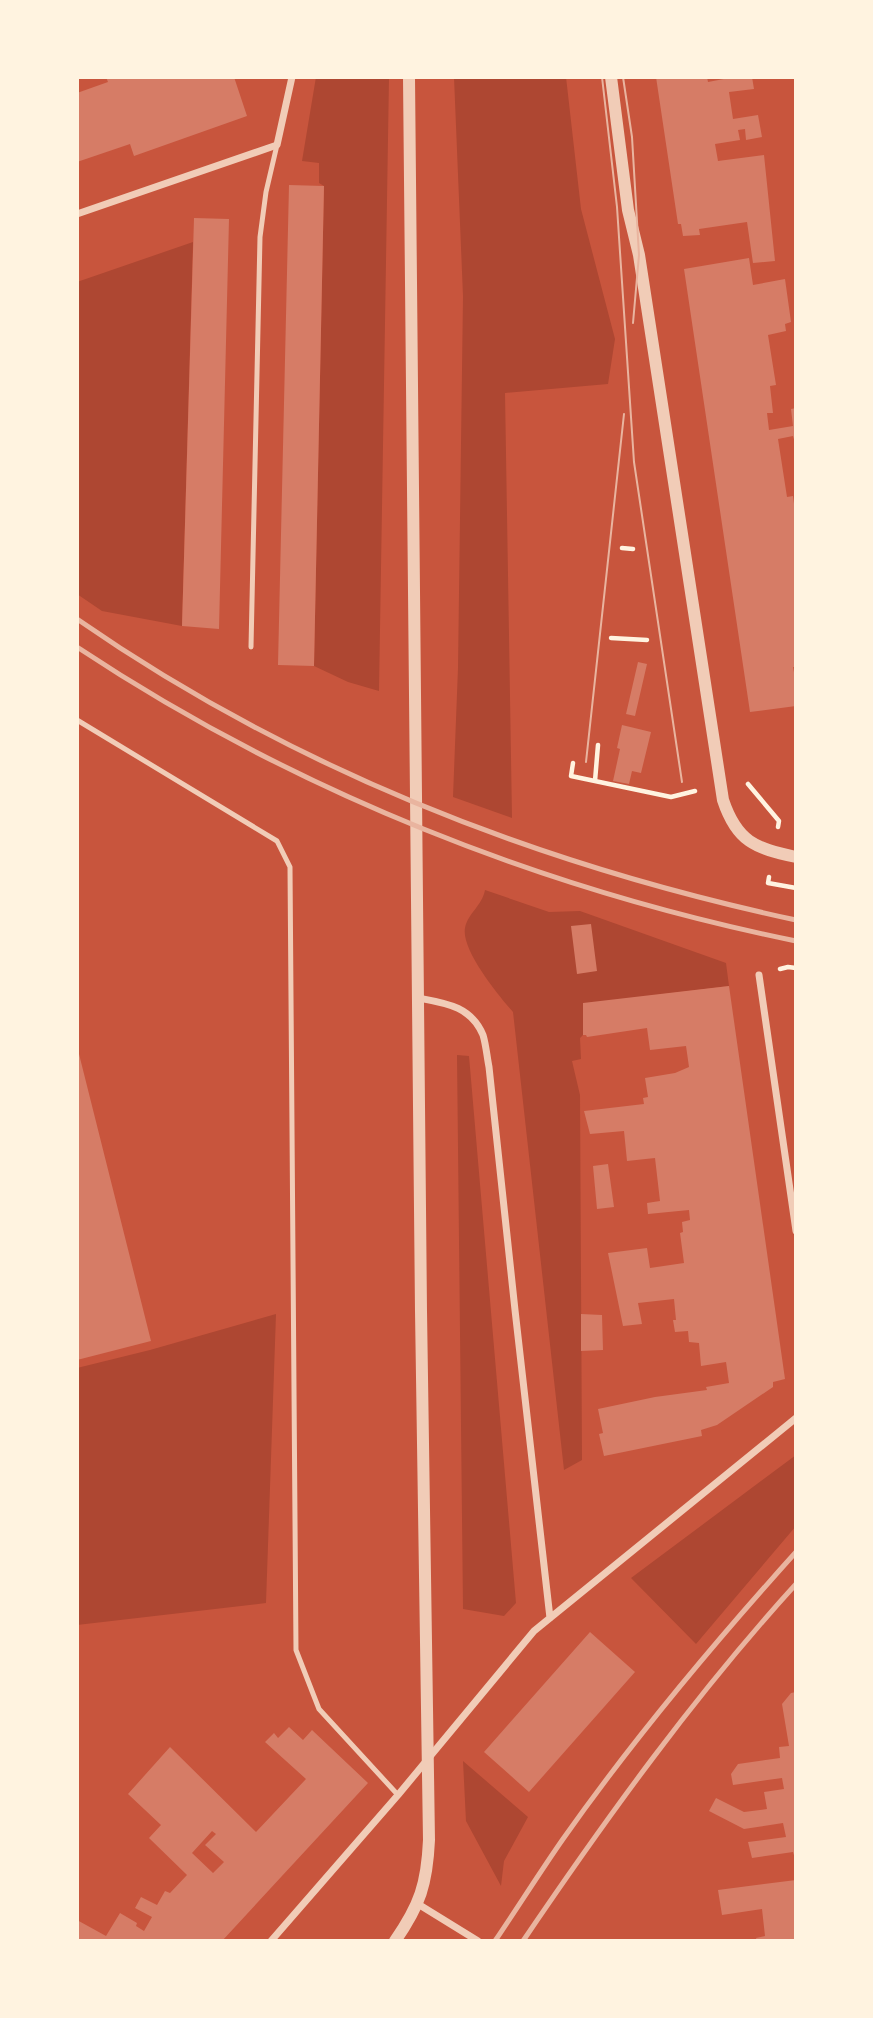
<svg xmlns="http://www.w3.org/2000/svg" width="873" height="2018" font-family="'Fira Sans',sans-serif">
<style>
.green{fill:#ae4732}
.building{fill:#d67c66;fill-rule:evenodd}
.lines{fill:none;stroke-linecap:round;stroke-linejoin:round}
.path{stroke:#fff3e0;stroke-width:4.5}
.service{stroke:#f1ccb7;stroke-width:5}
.minor{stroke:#f1ccb7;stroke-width:7}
.tertiary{stroke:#f1ccb7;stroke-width:12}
.tram{stroke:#e9b49f;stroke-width:2}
.rail{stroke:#e9b49f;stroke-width:5}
</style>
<rect width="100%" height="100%" fill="#c8553d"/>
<path class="green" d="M316,77H389L379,691L348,682L314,666L324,186L319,183V163L302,161Z
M454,77H566L581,209L615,339L608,384L505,393L512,818L453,797L458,668L463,296Z
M193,242L182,626L102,611L77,594V282Z
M485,890L549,912L580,911L726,963L729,986L583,1004V1035L580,1038L581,1059L572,1061L580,1095L582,1460L564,1470L513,1012C499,996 461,950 465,928C468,913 482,906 485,890Z
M457,1055L469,1056L516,1603L504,1616L463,1609Z
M276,1314L266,1603L77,1625V1368L150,1350Z
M796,1455V1526L696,1644L631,1578Z
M463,1761L528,1817L504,1861L501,1886L466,1821Z"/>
<path class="building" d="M106,77H234L247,116L134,156L130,144L77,162V93L108,82Z
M656,77H707L708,82L734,77H752L754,89L729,92L733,119L758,115L762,137L746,140L745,129L738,130L740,140L715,144L718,161L764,155L775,261L753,263L747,222L699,229L700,235L683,236L681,224H678Z
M289,185L324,186L314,666L278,665Z
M194,218L229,219L219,629L182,626Z
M749,258L753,285L785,279L791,322L785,324L786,331L768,335L776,385L770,386L773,413H767L769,430L793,426L791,409L796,408V446L793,436L778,439L787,497L793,496L796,519V667H793L796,683V706L750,712L684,269Z
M638,662L647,664L635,716L626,714Z
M622,725L651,732L641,773L632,771L629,784L613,781L620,749L617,748Z
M591,924L597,971L577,974L571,926Z
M729,986L785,1379L773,1382V1387L717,1425L701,1430L702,1436L604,1456L599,1434L603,1433L598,1409L655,1397L707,1390L706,1387L729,1383L726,1362L701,1366L699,1343L689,1342L688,1331L675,1332L673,1320H676L674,1299L638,1303L642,1324L623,1326L608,1253L647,1248L650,1268L684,1263L680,1233L683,1232L682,1222L690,1220L689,1210L648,1214L647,1203L660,1201L655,1158L627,1161L624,1131L590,1134L584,1111L644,1104L643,1098L648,1097L645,1078L675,1073L689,1067L686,1046L650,1050L647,1028L587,1037L586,1035H583V1003Z
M78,1050L151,1341L77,1360V1051Z
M608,1164L614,1207L597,1209L593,1166Z
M581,1314L602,1315L603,1350L581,1351Z
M590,1632L635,1672L529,1792L484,1752Z
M796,1692V1862L793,1852L752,1858L748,1842L786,1837L783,1823L744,1829L709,1811L716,1798L744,1812L767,1809L764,1792L784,1789L782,1778L733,1785L731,1774L738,1764L780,1758L779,1747L789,1746L782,1704L791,1693Z
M289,1727L303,1740L312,1730L368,1783L222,1941L77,1940V1920L106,1936L120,1913L137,1923L136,1926L144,1931L152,1917L135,1908L141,1897L157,1905L165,1891L170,1893L187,1875L149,1838L161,1825L128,1794L170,1747L256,1832L306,1779L265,1742L274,1733L278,1738ZM212,1831L216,1834L205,1845L224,1862L213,1873L192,1853Z
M796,1880V1941H757L756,1938L765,1936L762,1909L722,1915L718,1890Z"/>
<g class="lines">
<path class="path" d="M622,548L633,549
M611,638L647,640
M573,763L571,776L671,797L695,791
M595,781L598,745
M748,784L779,821L778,827
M769,877L768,883L796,888
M780,969L788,967L796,968"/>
<path class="service" d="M251,647L260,237L266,192L277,145
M77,720L277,841L290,867L296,1650L319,1709L398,1795"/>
<path class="minor" d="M77,214L277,145L292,77
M759,975L796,1231
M418,998C445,1003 471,1006 483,1035C486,1045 487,1057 489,1067L515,1310L550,1618
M418,1904L478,1941
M271,1941L398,1795L534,1631L796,1418"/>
<path class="tertiary" d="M611,77L628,210L639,255L723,800C737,842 755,848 796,857
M395,1941C420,1905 427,1884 429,1840L421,1311L409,77"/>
<path class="tram" d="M602,77L617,207L634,462L682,782
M623,77L632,137L639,255L633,323
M586,762L624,414"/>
<path class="rail" d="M77,619C293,769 540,865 796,920
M77,647C294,791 541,889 796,941
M495,1941C518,1907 540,1872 563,1839C634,1738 714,1643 796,1552
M523,1941C607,1817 695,1695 796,1584"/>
</g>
<rect width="873" height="2018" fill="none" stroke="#fff3e0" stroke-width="158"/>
</svg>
